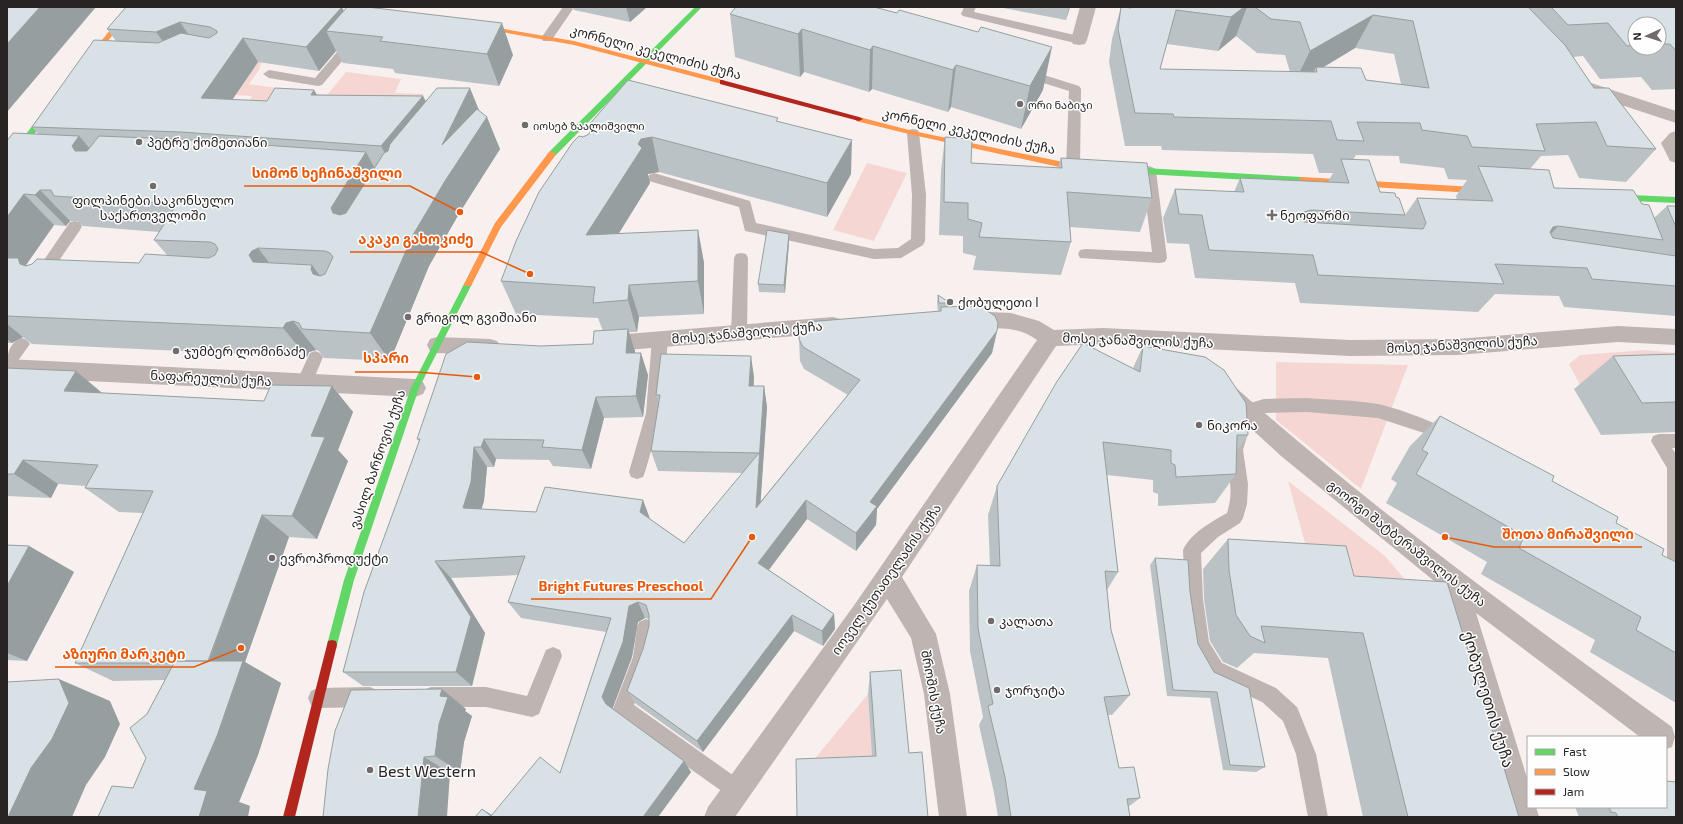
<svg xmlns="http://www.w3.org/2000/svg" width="1683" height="824" font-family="'Exo 2','Noto Sans Georgian',sans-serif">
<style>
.green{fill:#f6d6d2}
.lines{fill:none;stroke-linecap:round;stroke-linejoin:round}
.lane{fill:#beb4b2;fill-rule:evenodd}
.street{fill:#beb4b2;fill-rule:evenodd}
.fast{fill:#63d668;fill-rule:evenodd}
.slow{fill:#ff974d;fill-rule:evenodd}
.jam{fill:#b3261e;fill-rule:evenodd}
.wall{fill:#bac2c5;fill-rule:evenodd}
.shaded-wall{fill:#979ea0}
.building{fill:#d8e1e5;stroke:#979ea0;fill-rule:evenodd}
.poi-dot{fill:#716b6b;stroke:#fefefe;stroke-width:1.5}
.labels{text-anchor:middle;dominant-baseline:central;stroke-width:3;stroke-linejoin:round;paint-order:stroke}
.far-poi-label{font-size:11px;fill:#292424;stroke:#fefefe;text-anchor:start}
.street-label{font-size:13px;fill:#292424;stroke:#fefefe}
.poi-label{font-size:13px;fill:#292424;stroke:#fefefe;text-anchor:start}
.near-street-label{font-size:16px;fill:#292424;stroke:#fefefe}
.near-poi-label{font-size:16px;fill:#292424;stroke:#fefefe;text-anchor:start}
.leader{fill:none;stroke:#e8590c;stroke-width:1.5}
.callout-dot{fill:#e8590c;stroke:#fefefe;stroke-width:1.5}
.callout-label{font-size:14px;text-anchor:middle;font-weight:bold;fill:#e8590c;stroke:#fefefe;stroke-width:3;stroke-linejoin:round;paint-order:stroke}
</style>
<rect width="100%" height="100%" fill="#f8f0ee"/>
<path class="green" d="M262,60L259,70L249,84L327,95L346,72L401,79L395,93L424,94L416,112L242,115L252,96L136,89Z
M867,163L907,173L874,241L833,230Z
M1645,350L1676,353V384L1582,389L1569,364L1580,355Z
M1276,362L1408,365L1361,489L1276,420Z
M1288,481L1385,556L1408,583L1314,576Z
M868,694L873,769L803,773Z"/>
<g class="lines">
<path class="lane" d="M563,7H571L573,9L551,41H543L541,38Z
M964,7H976L974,12L1079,36L1085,40L1079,44L963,16L961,14Z
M353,37L359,41L322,85L318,86L269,78L263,74L269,70L315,78L349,38Z
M1025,69L1079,86L1081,89L1080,167L1078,170H1068L1066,167L1069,91L1021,76L1019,73L1021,70Z
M913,129L918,130L919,133L926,195L925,241L923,245L901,258L874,259L745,231L739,207L649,181L647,178L649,175L654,173L750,201L756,223L874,249L898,248L911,239L912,195L907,133L908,130Z
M1149,166L1154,168L1156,171L1167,258L1165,262L1160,263L1080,258L1078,254L1080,250L1085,249L1152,252L1142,171L1144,168Z
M75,221L80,222L82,226L80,230L45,281L40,283L35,281L33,277L35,273L70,222Z
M741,253L746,254L748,258L747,333L744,337L739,339L734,337L731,333L734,258L736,254Z
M660,333L665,335L668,339L662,413L645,472L643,477L637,479L631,477L629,472L646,413L652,339L655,335Z
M22,338L27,340L30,344L12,369L7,371C7,358 7,343 22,338Z
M315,351L320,353L323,357L310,388L304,389L298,388L296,383L310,353Z
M1307,398C1330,400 1355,400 1378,404C1393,407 1449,425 1455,438L1453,443L1447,445L1427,434L1378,418L1307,412L1264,413L1253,416L1243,450L1248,484L1247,504L1243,518L1240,523L1218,537L1201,553L1203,599L1209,642L1222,663L1276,688L1297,707L1316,754L1328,817H1308L1296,754L1283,721L1262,702L1208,677L1193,650L1191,644L1185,599L1183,550C1191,533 1211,522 1227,513C1235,487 1227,476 1227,451C1227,441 1236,416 1240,406L1264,399Z
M1659,434H1676V448H1672L1676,454V591L1670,589L1667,583V468L1651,441L1653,436Z
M646,619L653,622C662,643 642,684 634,705L744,783L747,790L744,797L737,800L730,797L616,716L613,709L633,657L637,628L639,622Z
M553,647L560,650L562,656L539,714L532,717L486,707H431L424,704L421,697L424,690L431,687H486L527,696L546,650Z
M370,687L377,690L380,697L377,704L370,707L318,708L311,705L308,698L311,691L318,688Z"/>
<path class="street" d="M1080,7H1096L1087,40L1085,44L1079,45L1073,44L1071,40Z
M1588,82L1676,111V123L1582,92L1579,88L1582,84Z
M1676,131V163L1670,161L1661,143L1670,133Z
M967,311L1011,313L1039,321L1054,330L1103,328L1350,340L1457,339L1618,326L1676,329V345L1618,342L1457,355L1350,356L1103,344L1056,346L902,577L936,634L950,694L967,817H939L924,694L911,638L887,599L735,817H704L708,807L855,604L1037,340C1011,321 986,333 960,325L957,319L960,313Z
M833,317L840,319L843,325L840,331L833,333L602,352L595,350L592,344L595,338L602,336Z
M437,337L490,339L497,341L501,347L497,353L490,355L437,353L430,351L427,345L430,339Z
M7,359L415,379L423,382L426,388L423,394L415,397L7,377Z
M1226,383L1234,386C1372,509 1522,618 1672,727L1675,737L1672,747L1666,749V737H1640L1476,613L1528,781V807H1536L1539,817H1511L1444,589L1281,456L1218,398L1215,392L1218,386Z"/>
<path class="fast" d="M695,7H702L555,156H549V152Z
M49,104H52L56,106L10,166L7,167V159Z
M1109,166L1302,177L1306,180L1302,183L1109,172L1105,169Z
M1609,194L1676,197V203L1609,200L1605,197Z
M468,281L472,284L419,388L354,580L337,645L336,649L332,650L328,649L327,645L344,580L411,388L464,284Z"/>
<path class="slow" d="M129,7H135L88,66H84V62Z
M475,24L574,41L724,80L725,82L722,84L574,45L473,27V25Z
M856,117H859L913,131L1073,164L1109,166L1113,169L1109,172L1073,170L913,135L856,121Z
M552,151L556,154L555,156L501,227L471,286H465L464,284L495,223L549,152Z
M1302,177L1491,188L1495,191L1491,194L1302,183L1298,180Z"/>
<path class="jam" d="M720,80H722L859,117L863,119L859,121L720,84Z
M332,640L336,641L337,645L295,817H283L327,645L328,641Z"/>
</g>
<path class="wall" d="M126,7L344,11L513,55L499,86L395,73L393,69L343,63L336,51L319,71L258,62L232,100L267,101L314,90L317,95L423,96L426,101L480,111L500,149L460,212L429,266L390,361L324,358L319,351L316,350L309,352L307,357L32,344L23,337L12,343H7V141L38,134L32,127L116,41L107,29ZM70,221H78L83,226L159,232L154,240L168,256L139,263L26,265L54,225L66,226Z
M572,7H647L630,22L574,10Z
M874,7L1043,90L1021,129L951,107L948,112L872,89L869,92L804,72L800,77L735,57L730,14Z
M998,7H1070L1066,20Z
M1121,7H1676V89L1652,90L1641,77L1600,79L1583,56L1573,57L1594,88L1656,149L1626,182L1579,178L1568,155L1541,156L1530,169L1554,188L1642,204L1654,218L1667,206H1676V316L1564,307L1559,296L1495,294L1478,312L1300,303L1295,283L1195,278L1189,244L1167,243L1163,218L1175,189L1234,192L1240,178L1328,182L1333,173H1319L1313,154L1162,150L1161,146H1125L1109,62L1112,39ZM1635,24H1659V48H1635ZM1236,36L1257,53L1285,55L1290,72L1160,69L1167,44L1218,51ZM1355,48L1394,54L1401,84L1366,80L1322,68ZM1356,155L1399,156L1400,163L1444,168L1448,179L1467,180L1456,196L1457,200L1417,198L1405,215L1396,197L1380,192L1353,160Z
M778,121L851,174L827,217L659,172L648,174V175L650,183L618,234L698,230L704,263V314L639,317L637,332H629L635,351V353L648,375L643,417L604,418L591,469L553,466L549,460L496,459L494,467H487L484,501L481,509L536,512L643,500L650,519L684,543L743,473L658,471L651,451L659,403L656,395L754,377V386H764L767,407L760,502L848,395L804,369L800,361L799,339L940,311H938L937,303L938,295L950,303V307L997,331L992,353L877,509L876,525L856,551L807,519L769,570L834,614L835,629L823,646L794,631L703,752L636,704L627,691L643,649L649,626V619L645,618L638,622L632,657L612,709L691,772L658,817H475L482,809L492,815L560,773L606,632L521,618L508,602L519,575L451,578L485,633L472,686H363L343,672L419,441L417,439L541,346L593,344L603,331L598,318L516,314L501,281L583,137L589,134L590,133L588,126Z
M945,137L971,163L1058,168L1061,158L1152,198L1140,232L1070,227L1071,242L1061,275L973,270L976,256L963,253V236L939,235L941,171Z
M789,234V242L785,293L759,292L758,284Z
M1143,346L1248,435L1237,451L1236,474L1215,503L1158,506V494L1153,492V480L1107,475L1118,572L1107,590L1111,630L1130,695L1112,715H1108L1119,768L1140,798L1128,807L1130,817H998L994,793L979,725L983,717L970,651L969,591L977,565L990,566L988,515L997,486L1133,368Z
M1676,354V432L1601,435L1574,389L1613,356Z
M7,368L103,393L264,401L332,386L353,412L338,450L348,461L317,539L289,537L245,662L281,683L258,755L239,802L250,806L133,788L146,758L147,714L165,680L113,681L75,663L143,513L119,512L85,488L86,486L58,484L51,498L7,496Z
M1440,416L1552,481L1616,523L1662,555L1676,562V703L1590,652L1595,640L1481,574L1487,562L1386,503L1397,483L1391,479L1410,446Z
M1228,539L1354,576L1519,817H1363L1328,658L1254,653L1237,668L1223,662L1210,641L1204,599L1203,569Z
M7,545L29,546L74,572L27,661L7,660Z
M1155,558L1190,592L1198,644L1265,767L1256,772L1223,770L1210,698L1167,696L1150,565Z
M870,672L909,753L872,756L868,694Z
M466,709L465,711L472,716L464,742L460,772L450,773L335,731Z
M1575,807H1666L1676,817H1579Z"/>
<path class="shaded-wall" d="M40,7H96L7,112V44Z
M342,7L354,31H326L336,51L319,71L306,47Z
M626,7H647L630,22Z
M1069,7H1070L1066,20Z
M1244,7H1247L1236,36L1218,51L1231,17Z
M1373,15L1355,48L1317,71L1316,67L1313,73L1294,84L1310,51Z
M180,22L196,46L173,55L156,32Z
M502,23L513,55L499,86L487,54Z
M802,29L804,72L800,77L798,34Z
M243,38L258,62L217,122L201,98Z
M873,46L872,89L869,92L870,50Z
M1052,47L1043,90L1021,129L1030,86Z
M956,65L951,107L948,112L953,70Z
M470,88L483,120L487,117L500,149L460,212L429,266L390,361L370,333L442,145Z
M314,90L327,113L311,95Z
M423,96L434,119L393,169L381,146Z
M79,136L106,167L75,151L72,146Z
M652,137L659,172L648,174V175L650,183L597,269L586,235L641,139Z
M852,140L851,174L827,217V183Z
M366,152L383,184L353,244L333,213L331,208Z
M40,190L70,221L66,226L35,195Z
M24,194L54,225L26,265L7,283V217Z
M1311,210L1294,240L1304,212Z
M1558,226L1532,255L1553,227Z
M698,230L704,263V314L698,281Z
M789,234V242L785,293L784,285Z
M258,248L281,278L253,262L249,255L252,251Z
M312,265L333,294L313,274L311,269Z
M629,285L639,317L637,332L628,300Z
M293,321L316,350L309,352L307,357L283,328L286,323Z
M7,324L23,337L12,343L7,339Z
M628,329L635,351L633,375L626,353Z
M997,331L992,353L877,509L876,525L856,551V533L870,502Z
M641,353L648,375L643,417L636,396Z
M751,356L754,377L752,407L749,386Z
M76,371L107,397L64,391Z
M332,386L353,412L338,450L348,461L317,539L292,516L311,436Z
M764,386L767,407L759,526L756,508Z
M596,397L604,418L591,469L582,450Z
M484,439L496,459L494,467L481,447Z
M474,447L487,467L484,501L476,527L463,508Z
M23,460L58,484L51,498L14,474Z
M643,500L650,519L640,512Z
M806,500L807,519L761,580L758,563Z
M262,515L289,537L245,662L281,683L258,755L239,802L250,806L248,817H199L194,789L208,663Z
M29,546L74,572L27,661L7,653V586Z
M435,561L451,578L485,633L472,686L456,672Z
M638,602L645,618L638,622L632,657L612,710L606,704L602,697L629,606Z
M834,614L835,629L823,646L822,631Z
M792,615L794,631L703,752L697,741Z
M59,679L110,701L120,724L105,757L86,785L72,817H8Z
M442,689L466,709L465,711L472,716L464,742L460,772L435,756L440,696Z
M424,757L450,773L447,817H418Z
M684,761L691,772L658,817H643Z
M482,809L495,817H492Z"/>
<path class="building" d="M7,7H40L7,44Z
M126,7H342L306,47L243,38L201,98L267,101L275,88L314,90L311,95L423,96L381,146L181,132L32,127L94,40L158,43L181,33L209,38L217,33V31L210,27L180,22L156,32L107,29Z
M347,7H367L502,23L487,54L380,41L383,37L326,31Z
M736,7H874L897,13L899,10L978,32L981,27L1052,47L1030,86L956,65L953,70L873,46L870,50L802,29L798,34L730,14Z
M1121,7L1131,8V7H1244L1231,17L1176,10L1160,69L1317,72L1316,67L1361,68L1366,80L1429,88L1413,21L1373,15L1310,51L1300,22L1271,19L1255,7H1528L1565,45L1594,88H1609L1656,149L1607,146L1596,122L1536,124L1545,151L1472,147L1467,136L1422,130L1420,123L1357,122L1364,141L1337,140L1331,121L1174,117L1173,114L1135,113L1118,29Z
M1551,7H1676V14H1675L1676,15V51L1670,44H1659V24H1635V45L1627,46L1608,23L1568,25Z
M628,80L778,118L776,121L852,140L827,183L652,137L641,139L638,144L642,148L586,235L698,230V281L629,285L628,300L593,303L595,287L501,281L516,241L539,192L573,142L579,136L583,137L589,134L591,130L588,126Z
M437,88H470L442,145L477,109L487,117L445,181L413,235L370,333L302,329L299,323L293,321L286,323L283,328L7,316V258H18L20,264L26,266L32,264L37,259L139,263L145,254L209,258L215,255L218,249L215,244L210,242L154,240L177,204L54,196L51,190H40L35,195L24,194L7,217V141L13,133L79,136L72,146L75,151H87L99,136L174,139L366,152L331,208L333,213L340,215L346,213L384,153L388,151L390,144ZM258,248L325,251L330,253L333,257L325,274L320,276L313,274L311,269L312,265L253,262L249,255L252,251Z
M945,137L972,139L971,163L1062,168L1061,158L1147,163L1152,198L1067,192L1071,242L979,237L982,223L968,219V203L944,202Z
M1341,159L1369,160L1380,192L1395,193L1396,197L1399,198L1405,215L1311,210L1304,212L1302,218L1304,222L1423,229L1426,223L1417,198L1493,201L1478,166L1549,170L1554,188L1633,190L1642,204L1649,205L1663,240L1558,226L1553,227L1550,232L1553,238L1676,256V286L1592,279L1587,268L1495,264L1504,284L1318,275L1313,255L1209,250L1202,215L1179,214L1175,189L1244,192L1240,178L1349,183Z
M1667,206H1676V227Z
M767,230L789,234L784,285L758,284Z
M938,295L950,303H939Z
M980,306L995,316L998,323L997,331L870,502L877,506L856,533L806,500L758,563L834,614L822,631L792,615L697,741L627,691L643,649L649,626V615L646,605L638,602L629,606L623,642L602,697L606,704L684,761L643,817H475L482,809L491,816L540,757L560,773L611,618L508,602L525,556L435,561L471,617L456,672H343L364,592L420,439H417L446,354L467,342L541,346L593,344L594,331L628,329L626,353H641L636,396L596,397L582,450L542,447L544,440L484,439L481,447H474L471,482L463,508L536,512L545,487L643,500L640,512L684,543L759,453L651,451L660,395H656L661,354L751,356L749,386H764L756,508L860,380L803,347L799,339V331L807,322L941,311V307Z
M1083,343L1140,372L1143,346L1205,357L1224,370L1246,403L1248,435H1237L1236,474L1176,477L1175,465L1171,463V450L1103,442L1118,572L1105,571L1111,630L1130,695L1104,697L1119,768L1134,767L1140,798L1127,799L1130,817H1011L1005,777L988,706L993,704L978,628L977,565L1000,566L997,486L1056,383Z
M1676,354V402L1642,403L1613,356Z
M7,368L76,371L64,391L264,401L271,385L332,386L311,436L325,437L292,516L262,515L208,661H175V663H75L153,491L85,488L98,465L23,460L14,474H7Z
M1440,416L1554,476L1552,481L1618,517L1616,523L1664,549L1662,555L1676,562V653L1636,630L1641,617L1519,548L1524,536L1416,474L1428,453L1422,450Z
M1228,539L1346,546L1354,576L1447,582L1519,817H1408L1363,633L1261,626L1265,643L1250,636L1236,615L1229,570Z
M7,545L29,546L7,586Z
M1155,558L1188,560L1190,592L1198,644L1214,672L1249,688L1265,767L1230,765L1217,692L1173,690Z
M175,661H243L217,736L194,789L207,791L199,817H98L112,786L133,788L146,758L130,728L147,714Z
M901,670L909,753L922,752L928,817H797L796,759L876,756L870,672Z
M59,679L69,703L52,739L31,768L8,817H7V682Z
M442,689L440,696L448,697L439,724L435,756L424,757L418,817H323L328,769L335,731L351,690Z
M1666,781L1676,782V817H1618L1616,813L1611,812L1609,807H1666Z"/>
<g class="poi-dot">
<circle cx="1020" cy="104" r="4"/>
<circle cx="525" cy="125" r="4"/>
<circle cx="139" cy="142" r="4"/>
<circle cx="153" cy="186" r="4"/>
<path d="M1270 209h4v4h4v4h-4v4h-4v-4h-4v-4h4z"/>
<circle cx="950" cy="302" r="4"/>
<circle cx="408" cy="317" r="4"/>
<circle cx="176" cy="351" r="4"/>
<circle cx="1199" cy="425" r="4"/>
<circle cx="272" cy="558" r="4"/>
<circle cx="991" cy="621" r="4"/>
<circle cx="997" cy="690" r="4"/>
<circle cx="370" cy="770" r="4"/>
</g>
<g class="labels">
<g class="far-poi-label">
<text x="1028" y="104">ორი ნაბიჯი</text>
<text x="533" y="125">იოსებ ზაალიშვილი</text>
</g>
<g class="street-label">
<text transform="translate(656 52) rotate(15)">კორნელი კეკელიძის ქუჩა</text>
<text transform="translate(969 131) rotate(12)">კორნელი კეკელიძის ქუჩა</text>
<text transform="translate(747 332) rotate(-5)">მოსე ჯანაშვილის ქუჩა</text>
<text transform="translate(1138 340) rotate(2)">მოსე ჯანაშვილის ქუჩა</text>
<text transform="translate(1462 344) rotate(-3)">მოსე ჯანაშვილის ქუჩა</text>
<text transform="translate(211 378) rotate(3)">ნაფარეულის ქუჩა</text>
<text transform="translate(377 459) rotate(-71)">ვასილ ბარნოვის ქუჩა</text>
<text transform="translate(1407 543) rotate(38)">გიორგი შატბერაშვილის ქუჩა</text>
<text transform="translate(886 579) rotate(-55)">იოველ ქუთათელაძის ქუჩა</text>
<text transform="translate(934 692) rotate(79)">შროშის ქუჩა</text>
</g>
<g class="poi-label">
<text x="147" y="142">პეტრე ქომეთიანი</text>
<text x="153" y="200" text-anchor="middle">ფილპინები საკონსულო<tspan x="153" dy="15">საქართველოში</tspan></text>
<text x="1280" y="215">ნეოფარმი</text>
<text x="958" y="302">ქობულეთი I</text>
<text x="416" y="317">გრიგოლ გვიშიანი</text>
<text x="184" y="351">ჯუმბერ ლომინაძე</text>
<text x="1207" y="425">ნიკორა</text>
<text x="280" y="558">ევროპროდუქტი</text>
<text x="999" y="621">კალათა</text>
<text x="1005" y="690">ჯორჯიტა</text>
</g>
<g class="near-street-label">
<text transform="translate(1489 699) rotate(73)">ქობულეთის ქუჩა</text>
</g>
<g class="near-poi-label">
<text x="378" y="770">Best Western</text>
</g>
</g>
<path class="leader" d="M460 212L410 186H244M530 274L481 252H350M477 377L417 372H355M1445 537L1494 547H1642M752 537L711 599H531M241 648L194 667H55"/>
<g class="callout-dot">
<circle cx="460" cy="212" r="4"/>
<circle cx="530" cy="274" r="4"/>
<circle cx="477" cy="377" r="4"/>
<circle cx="1445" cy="537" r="4"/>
<circle cx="752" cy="537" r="4"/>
<circle cx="241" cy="648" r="4"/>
</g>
<g class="callout-label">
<text x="327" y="178">სიმონ ხეჩინაშვილი</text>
<text x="416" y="244">აკაკი გახოკიძე</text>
<text x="386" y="363">სპარი</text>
<text x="1568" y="539">შოთა მირაშვილი</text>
<text x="621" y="591">Bright Futures Preschool</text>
<text x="124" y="659">აზიური მარკეტი</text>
</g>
<rect width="1683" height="824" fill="none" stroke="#292424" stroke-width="16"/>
<rect x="1527" y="736" width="140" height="72" fill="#fefefe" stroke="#a9a7a7"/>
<rect x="1535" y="749" width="20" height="6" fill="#63d668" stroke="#a9a7a7"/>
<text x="1563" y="756" font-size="12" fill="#292424">Fast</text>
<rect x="1535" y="769" width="20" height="6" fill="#ff974d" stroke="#a9a7a7"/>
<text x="1563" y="776" font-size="12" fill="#292424">Slow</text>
<rect x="1535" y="789" width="20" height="6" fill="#b3261e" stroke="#a9a7a7"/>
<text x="1563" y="796" font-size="12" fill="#292424">Jam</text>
<g transform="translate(1647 36) rotate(267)"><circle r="19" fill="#fefefe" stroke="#a9a7a7"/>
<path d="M0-3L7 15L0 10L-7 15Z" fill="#716b6b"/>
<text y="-6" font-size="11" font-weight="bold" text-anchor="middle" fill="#292424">N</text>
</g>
</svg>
